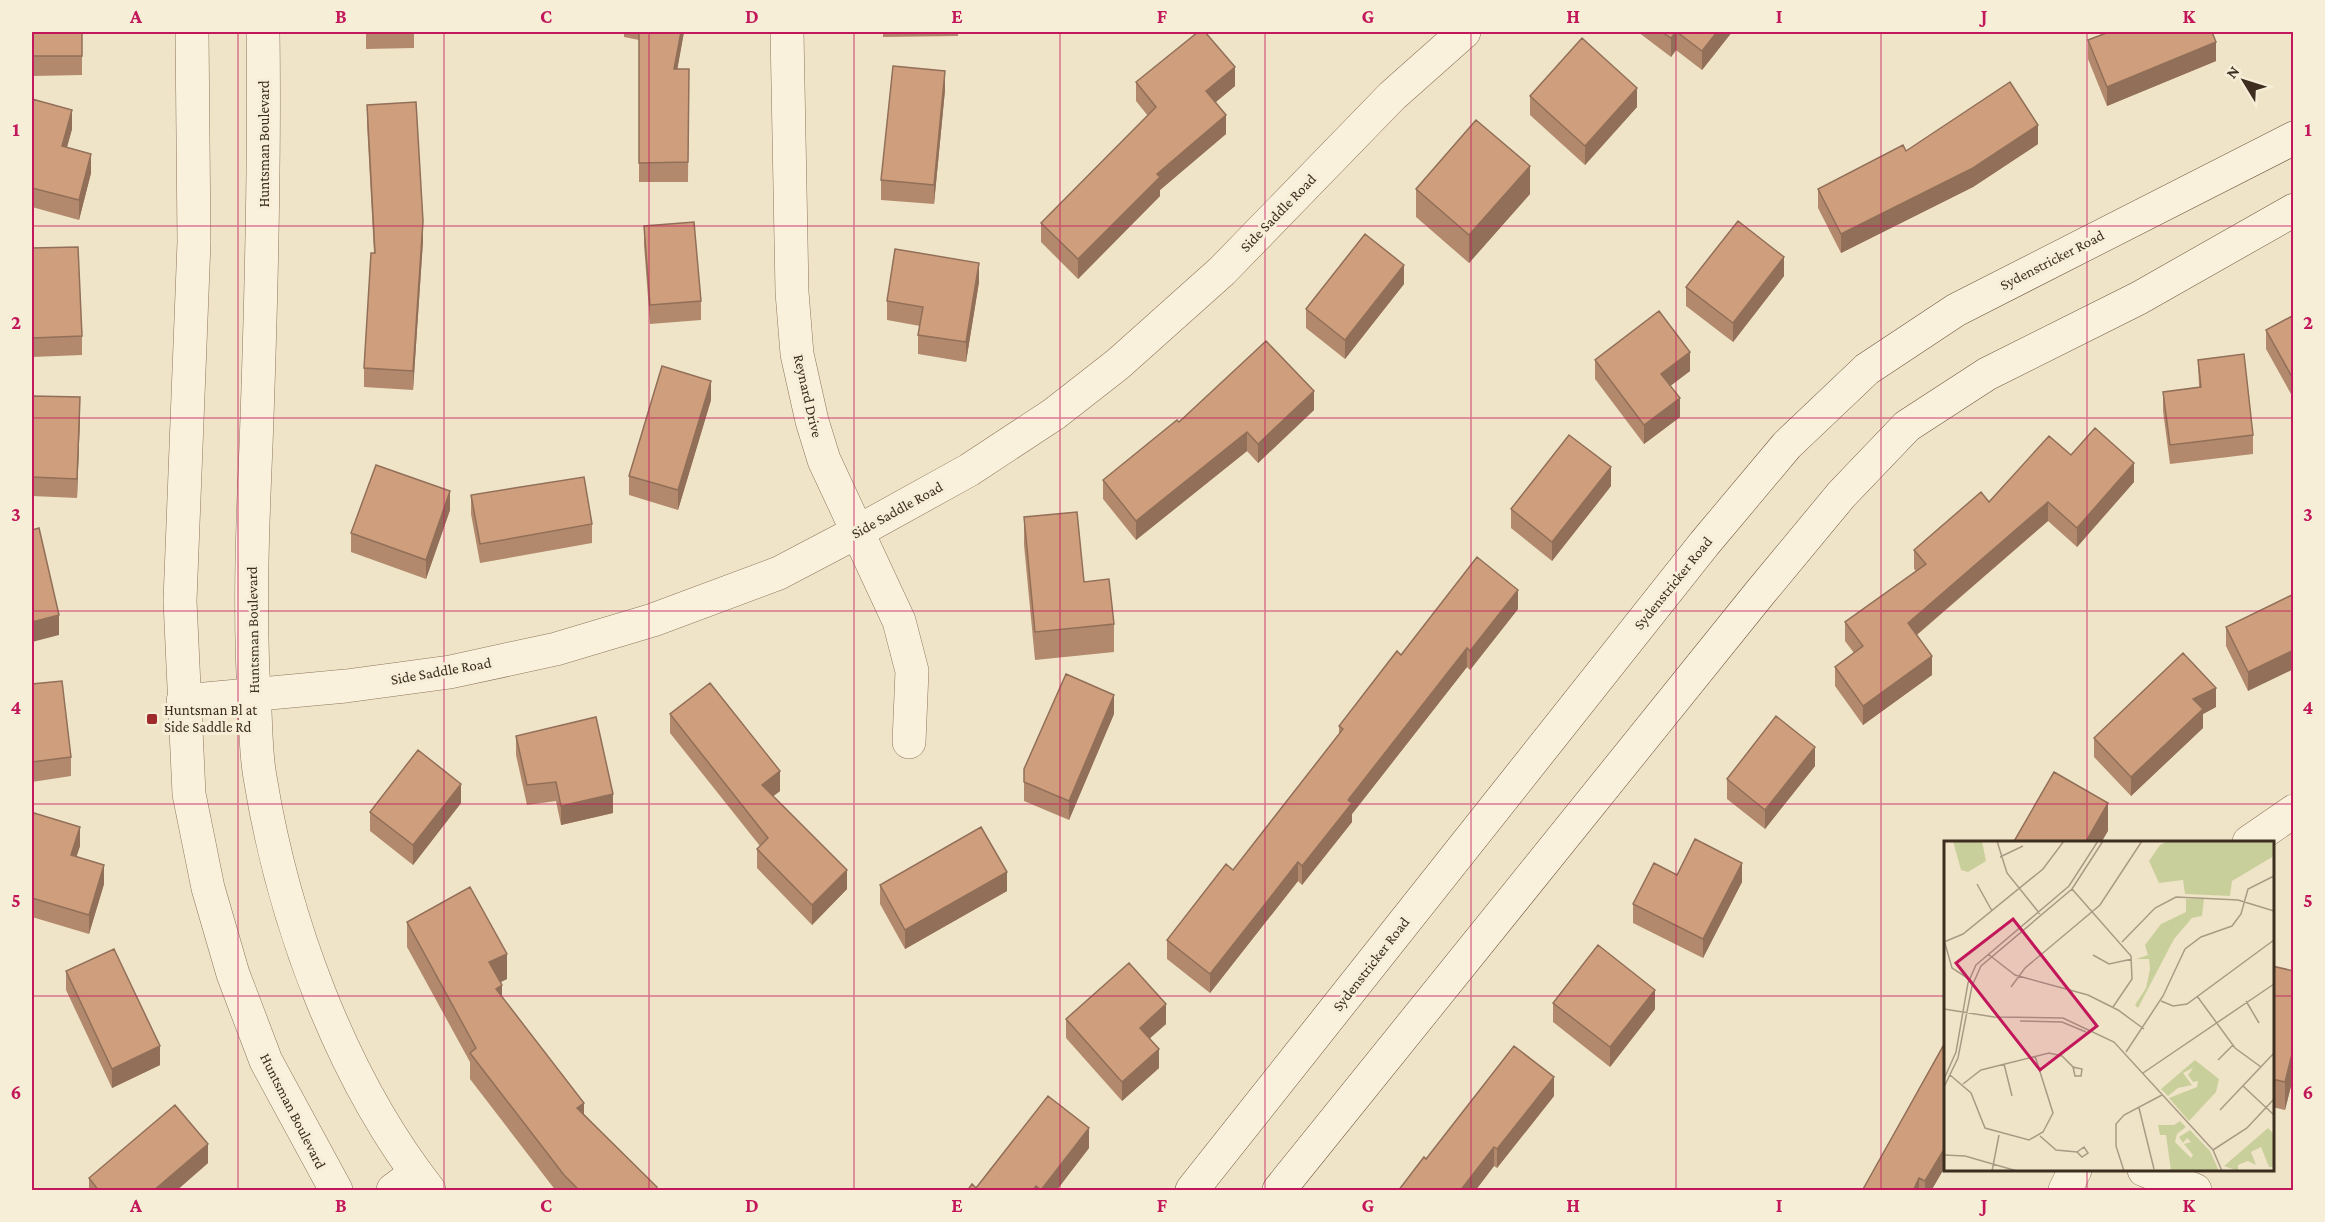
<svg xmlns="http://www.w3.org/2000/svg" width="2325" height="1222" font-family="'Crimson Pro',serif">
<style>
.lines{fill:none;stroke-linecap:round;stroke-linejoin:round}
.minor-casing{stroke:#8d765c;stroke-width:34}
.tertiary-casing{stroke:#8d765c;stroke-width:34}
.secondary-casing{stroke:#6f573f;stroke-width:34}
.minor{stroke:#faf1dc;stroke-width:33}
.tertiary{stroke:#faf1dc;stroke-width:33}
.secondary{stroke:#faf1dc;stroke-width:33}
.wall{fill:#b2896c}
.shaded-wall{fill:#916f58}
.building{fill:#cf9f7d;stroke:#916f58;stroke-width:1.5}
.grid{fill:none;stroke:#c2185b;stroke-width:1.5;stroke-opacity:0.55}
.poi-dot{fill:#9e2a2b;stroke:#f7eed8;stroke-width:2}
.labels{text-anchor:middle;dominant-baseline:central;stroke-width:6;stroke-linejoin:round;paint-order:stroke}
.street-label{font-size:15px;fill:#3d2e20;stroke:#f7eed8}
.poi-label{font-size:15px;fill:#3d2e20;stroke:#f7eed8;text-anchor:start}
.inset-road{fill:none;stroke:#a89b85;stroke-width:1.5}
.view{fill:#c2185b;fill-opacity:0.15;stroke:#c2185b;stroke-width:3}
.inset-edge{fill:none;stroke:#3d2e20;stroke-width:3}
.neatline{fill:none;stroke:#c2185b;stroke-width:2}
.grid-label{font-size:20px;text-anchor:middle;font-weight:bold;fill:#c2185b}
</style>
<rect width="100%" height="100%" fill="#f0e4c8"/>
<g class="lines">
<defs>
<path id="minor" d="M787,32L792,292L797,354L812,421L824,460L899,621L912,671L909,742
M183,701L346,686L450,672L556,649L653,620L779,573L857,532L969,470L1054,414L1118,364L1222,271L1392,96L1464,32
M2249,842L2294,811
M2144,1170L2195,1190
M393,1190L416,1173
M2065,1190L2075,1170"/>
<path id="tertiary" d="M192,32L194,242L180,601L189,794L208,888L233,974L266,1061L336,1190
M263,32C265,170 261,308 256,446C252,535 249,622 255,711C256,733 256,755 260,777C283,919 340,1076 429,1190"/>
<path id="secondary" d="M1192,1190L1704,544L1787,445L1867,369L1956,310L2294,138
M1279,1190L1759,594L1841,495L1907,426L1987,374L2139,298L2294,210"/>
</defs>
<use href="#minor" class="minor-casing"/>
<use href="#tertiary" class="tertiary-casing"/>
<use href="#secondary" class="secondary-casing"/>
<use href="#minor" class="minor"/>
<use href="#tertiary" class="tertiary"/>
<use href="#secondary" class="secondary"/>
</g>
<path class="wall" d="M33,32H82V75L33,76Z
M366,32H414V48L366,49Z
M624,32H684L677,69H689L688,182H639V40L624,37Z
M883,32H958V36L883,37Z
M1638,32H1732L1702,70L1676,50L1671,57Z
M2088,40L2216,61L2107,106L2088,59Z
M1136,82L1235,86L1216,102L1226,134L1160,190V196L1078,279L1041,242V223L1148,116L1136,101Z
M945,90L934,204L881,200V180Z
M1530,96L1637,107L1585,165L1530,115Z
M32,99L72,129L67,147L91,173L79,220L32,207Z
M367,105L423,241L413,390L364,387V368L374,253L367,124Z
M2038,144L1973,187L1841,253L1818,208V189L1906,151Z
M1416,189L1530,194L1469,263L1416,217Z
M644,226L701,301V320L650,324L644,245Z
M32,248L82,336V355L32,357Z
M1784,276L1733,342L1686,306V287Z
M979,282L966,362L918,354V335L920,326L887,320V301Z
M1404,284L1345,359L1306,328V309Z
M2294,315L2291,394L2266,349V330Z
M1595,360L1690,371L1670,386L1680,417L1644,444L1595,379Z
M2198,360L2253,435V454L2170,464L2163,411V392L2199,387Z
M32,396L80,416L77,498L32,496Z
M711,400L678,510L629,495V476Z
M1314,410L1258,463L1247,451L1136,540L1103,499V480L1179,422Z
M2071,455L2134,482L2077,547L2048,521L1917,635L1932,675L1863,725L1835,686V667L1854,653L1845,641V622L1916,571L1914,569V550Z
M1611,486L1552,561L1511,528V509Z
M471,495L592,524V543L480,563L471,514Z
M450,510L426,579L351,552V533Z
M1024,517L1084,582L1114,624V652L1035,660L1024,545Z
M2294,594L2248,691L2226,646V627Z
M1518,609L1470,670L1467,667L1352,814V822L1302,885L1298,881L1210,993L1167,959V940L1233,870L1339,734V726L1401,655Z
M32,684L71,757V776L32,782Z
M2216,707L2203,714V728L2131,796L2094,757V738Z
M670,714L780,791L773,796L847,889L812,925L757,868V849L760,846L670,733Z
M1114,714L1069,820L1024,801V769Z
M516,736L613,813L561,825L556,801L527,805L516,755Z
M1815,766L1765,829L1727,799V779Z
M461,803L413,865L370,831V812Z
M32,820L80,846L76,857L104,884L89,934L32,917Z
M1677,875L1742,882L1703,958L1633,923V904Z
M880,885L1007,891L905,949L880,904Z
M407,922L507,979L500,982L502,997L584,1114L657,1191H556L470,1079V1062L407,947Z
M2272,966L2294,971V1074L2285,1110L2272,1107Z
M66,971L160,1065L112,1088L66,990Z
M1946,976V1002L1943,1000V981Z
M1553,1003L1655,1009L1610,1067L1553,1022Z
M1066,1019L1166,1024L1150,1038L1159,1068L1122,1101L1066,1038Z
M1946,1024V1165L1931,1191H1862L1944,1043V1026Z
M1554,1096L1497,1168L1494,1166L1475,1191H1398L1426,1159Z
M1089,1148L1056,1191H967L976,1188Z
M208,1163L176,1191H89V1178Z"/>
<path class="shaded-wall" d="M681,32H684L674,88V69Z
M1676,32V50L1671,57V38Z
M1717,32H1732L1702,70V51Z
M2216,42V61L2107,106V87Z
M1235,67V86L1206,110V91Z
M945,71V90L934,204V185Z
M1637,88V107L1585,165V146Z
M72,110V129L62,165V146Z
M1226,115V134L1160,190V196L1078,279V259L1157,174Z
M2038,125V144L1973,187L1841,253V234Z
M91,154V173L79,220V200Z
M1530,166V194L1469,263V235Z
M423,221V241L413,390V371Z
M1784,257V276L1733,342V323Z
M979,263V282L966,362V342Z
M1404,265V284L1345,359V340Z
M1690,352V371L1661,393V374Z
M2294,373V392L2291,394V375Z
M711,381V400L678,510V490Z
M1314,391V410L1258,463V444Z
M80,397V416L77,498V479Z
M1680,398V417L1644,444V425Z
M1247,432V451L1136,540V521Z
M2134,463V482L2077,547V528Z
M1611,467V486L1552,561V542Z
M450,491V510L426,579V560Z
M2048,502V521L1908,642V623Z
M1518,590V609L1470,670V651Z
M59,615V635L32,642V622Z
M1467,648V667L1352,814V822L1302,885V866L1348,800Z
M2294,650V669L2248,691V672Z
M1932,656V675L1863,725V706Z
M2216,688V707L2203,714V728L2131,796V777L2193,699Z
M1114,695V714L1069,820V801Z
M1815,747V766L1765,829V810Z
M780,771V791L762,805V785Z
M461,784V803L413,865V845Z
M613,794V813L561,825V806Z
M2108,803V831L2101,843H2085Z
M80,827V846L71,874V855Z
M1298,862V881L1210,993V974Z
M1742,863V882L1703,958V939Z
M104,865V884L89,934V915Z
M847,870V889L812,925V905Z
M1007,872V891L905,949V930Z
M507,954V979L489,988V962Z
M502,985V1011L496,989Z
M1655,990V1009L1610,1067V1047Z
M1166,1004V1024L1140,1047V1028Z
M160,1046V1065L112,1088V1069Z
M2294,1046V1074L2285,1110V1082Z
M1159,1049V1068L1122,1101V1082Z
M1554,1077V1096L1497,1168V1149Z
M584,1103V1128L577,1108Z
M1089,1128V1148L1056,1191H1041Z
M208,1144V1163L176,1191H153Z
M1946,1146V1165L1931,1191H1925V1181Z
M1494,1147V1166L1475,1191H1460Z
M1919,1178V1191H1913Z"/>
<path class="building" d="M33,32H82V56H33Z
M639,32H681L674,69H689L688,162L639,163Z
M1198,32H1205L1235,67L1206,91L1226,115L1157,174L1160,177L1078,259L1041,223L1156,107L1136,82Z
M1662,32H1676L1671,38Z
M1677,32H1717L1702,51Z
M2109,32H2212L2216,42L2107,87L2088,40Z
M1582,38L1637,88L1585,146L1530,96Z
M893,66L945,71L934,185L881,180Z
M2010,82L2038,125L1973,168L1841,234L1818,189L1903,145L1906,151Z
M32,99L72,110L62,146L91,154L79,200L32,188Z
M416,102L423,221L413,371L364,368L371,253H375L367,105Z
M1476,120L1530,166L1469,235L1416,189Z
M1738,221L1784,257L1733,323L1686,287Z
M694,222L701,301L650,305L644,226Z
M1365,234L1404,265L1345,340L1306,309Z
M78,247L82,336L32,338V248Z
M895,249L979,263L966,342L918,335L923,307L887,301Z
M1659,311L1690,352L1661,374L1680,398L1644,425L1595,360Z
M2294,315V373L2291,375L2266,330Z
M1266,341L1314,391L1258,444L1247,432L1136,521L1103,480L1177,420L1179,422Z
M2244,354L2253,435L2170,445L2163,392L2201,387L2198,360Z
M662,366L711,381L678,490L629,476Z
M32,396L80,397L77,479L32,477Z
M2095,428L2134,463L2077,528L2048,502L1908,623L1932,656L1863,706L1835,667L1863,646L1845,622L1926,564L1914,550L1981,492L1989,502L2049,436L2071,455Z
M1569,435L1611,467L1552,542L1511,509Z
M376,465L450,491L426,560L351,533Z
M584,477L592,524L480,544L471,495Z
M1077,512L1084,582L1109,579L1114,624L1035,632L1024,517Z
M39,528L59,615L32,622V530Z
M1477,557L1518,590L1470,651L1467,648L1348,800L1352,803L1302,866L1298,862L1210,974L1167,940L1226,864L1233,870L1343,729L1339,726L1397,651L1401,655Z
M2294,594V650L2248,672L2226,627Z
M2183,653L2216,688L2193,699L2203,709L2131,777L2094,738Z
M1066,674L1114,695L1069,801L1024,782V769Z
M62,681L71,757L32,762V684Z
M710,683L780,771L762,785L847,870L812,905L757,849L768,838L670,714Z
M1776,716L1815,747L1765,810L1727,779Z
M596,717L613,794L561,806L556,782L527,785L516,736Z
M418,750L461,784L413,845L370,812Z
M2054,772L2108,803L2085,843H2013Z
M34,813L80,827L71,855L104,865L89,915L32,898V820Z
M981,827L1007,872L905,930L880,885Z
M1695,839L1742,863L1703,939L1633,904L1654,863L1677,875Z
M470,887L507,954L489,962L502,985L496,989L584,1103L577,1108L657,1187L654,1191H580L564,1175L470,1053L476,1048L407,922Z
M1598,945L1655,990L1610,1047L1553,1003Z
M114,949L160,1046L112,1069L66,971Z
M1129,963L1166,1004L1140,1028L1159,1049L1122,1082L1066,1019Z
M2272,966L2294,971V1046L2285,1082L2272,1079Z
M1946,1041V1146L1925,1181L1919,1178L1913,1191H1862Z
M1514,1046L1554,1077L1497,1149L1494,1147L1460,1191H1398L1424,1157L1426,1159Z
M1048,1096L1089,1128L1041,1190L1036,1186L1032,1191H967L972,1184L976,1188Z
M175,1105L208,1144L153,1191H99L89,1178Z"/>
<path class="grid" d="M238,32V1190M444,32V1190M649,32V1190M854,32V1190M1060,32V1190M1265,32V1190M1471,32V1190M1676,32V1190M1881,32V1190M2087,32V842M32,226H2294M32,418H2294M32,611H2294M32,804H2294M32,996H1946M2272,996H2294M2087,1170V1190"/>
<rect class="poi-dot" x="146" y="713" width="12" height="12" rx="3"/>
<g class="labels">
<g class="street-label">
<text transform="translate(264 144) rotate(-90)">Huntsman Boulevard</text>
<text transform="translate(1278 213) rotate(-46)">Side Saddle Road</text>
<text transform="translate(2052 260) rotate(-27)">Sydenstricker Road</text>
<text transform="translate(808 396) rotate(77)">Reynard Drive</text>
<text transform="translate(897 510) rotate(-29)">Side Saddle Road</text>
<text transform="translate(1673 583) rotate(-51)">Sydenstricker Road</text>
<text transform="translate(253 630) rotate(-91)">Huntsman Boulevard</text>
<text transform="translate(441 671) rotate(-10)">Side Saddle Road</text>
<text transform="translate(1371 964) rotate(-52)">Sydenstricker Road</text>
<text transform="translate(293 1111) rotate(63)">Huntsman Boulevard</text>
</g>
<g class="poi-label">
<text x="164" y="710">Huntsman Bl at<tspan x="164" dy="17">Side Saddle Rd</tspan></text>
</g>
</g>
<g transform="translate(1944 841)">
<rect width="330" height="330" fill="#f0e4c8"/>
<path d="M9,0H38L42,20L24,31L17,29ZM224,0H330V15L288,40L286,55L241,53L239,39L215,42L205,20L216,4ZM242,58H260L258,75L248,77L230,98L194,167L191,164L202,147L206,128L205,118H192L204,114L201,104L217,83L242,71ZM251,219L275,238L272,251L245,280L225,257L253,246L254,240L249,241L244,234L249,227L239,232L248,244L234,247L224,255L217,248ZM236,280L242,286L233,293L231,301L247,317L249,314L240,303L247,301L243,297L239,302L235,296L246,289L266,310L275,330H227L222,294H216L214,284H230ZM324,287L330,293V326H325L317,306L307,311L312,324L304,320L294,324V330L280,325Z" fill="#c9cf9b"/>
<path class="inset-road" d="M53,0L63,32L96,73M0,16V44M56,16L79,5M33,43L48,70M128,48L187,115L188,138L169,166M0,99L8,127L25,138M0,101L19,93L99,28L120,0M178,101L211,67L232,56L294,59L330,70M44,113L71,134L144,154L174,169L200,188M149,114L165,123L188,118M67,146L81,127L156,64L198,0M253,155L291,207L317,226M217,160L229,165L243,163L330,99M302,160L315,182M0,168L50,176L119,177L170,201L269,309L278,330M76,180L118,181L142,191M182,211L219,155L241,108L257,96L288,85L297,73L304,48L330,35M274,219L289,204M60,223L68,255M199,232L330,143M6,234L27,252L41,287L85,299L99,291L109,272L91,215M0,238L12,211L24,142L32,124L125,45L154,0M19,243L37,229L105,212L118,215L129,226L131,235H137L138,228L129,226M299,245L330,274M0,246L14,217L28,145L37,125L128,48L159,0M195,267L210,328M276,269L330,212M96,295L112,309L133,311L138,316L144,312L140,306L133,311M269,309L303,287L330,258M0,314L21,315L73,330M48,330L55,294M180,330L172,305V283L180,274L218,254"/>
<path class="view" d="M69,78L153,185L96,229L12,122Z"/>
<rect width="330" height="330" class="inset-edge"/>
</g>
<rect width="2325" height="1222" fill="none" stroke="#f7eed8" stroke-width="66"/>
<g transform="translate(2244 81) rotate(308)" stroke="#f7eed8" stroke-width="4.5" paint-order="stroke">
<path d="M0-4.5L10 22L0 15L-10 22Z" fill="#3d2e20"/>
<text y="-9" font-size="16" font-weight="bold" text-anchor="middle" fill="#3d2e20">N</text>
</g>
<rect x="33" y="33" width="2259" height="1156" class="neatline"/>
<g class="grid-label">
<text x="136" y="23">A</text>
<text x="341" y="23">B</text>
<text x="546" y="23">C</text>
<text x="752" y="23">D</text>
<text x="957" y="23">E</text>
<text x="1162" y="23">F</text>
<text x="1368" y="23">G</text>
<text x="1573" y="23">H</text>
<text x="1779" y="23">I</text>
<text x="1984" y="23">J</text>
<text x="2189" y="23">K</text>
<text x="16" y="136">1</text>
<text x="2308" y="136">1</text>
<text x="16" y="329">2</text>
<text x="2308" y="329">2</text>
<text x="16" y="521">3</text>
<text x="2308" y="521">3</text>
<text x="16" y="714">4</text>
<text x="2308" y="714">4</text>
<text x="16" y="907">5</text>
<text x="2308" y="907">5</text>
<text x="16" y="1099">6</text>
<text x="2308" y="1099">6</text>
<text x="136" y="1212">A</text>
<text x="341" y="1212">B</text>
<text x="546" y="1212">C</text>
<text x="752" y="1212">D</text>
<text x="957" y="1212">E</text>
<text x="1162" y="1212">F</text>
<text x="1368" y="1212">G</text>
<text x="1573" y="1212">H</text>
<text x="1779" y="1212">I</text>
<text x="1984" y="1212">J</text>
<text x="2189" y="1212">K</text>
</g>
</svg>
